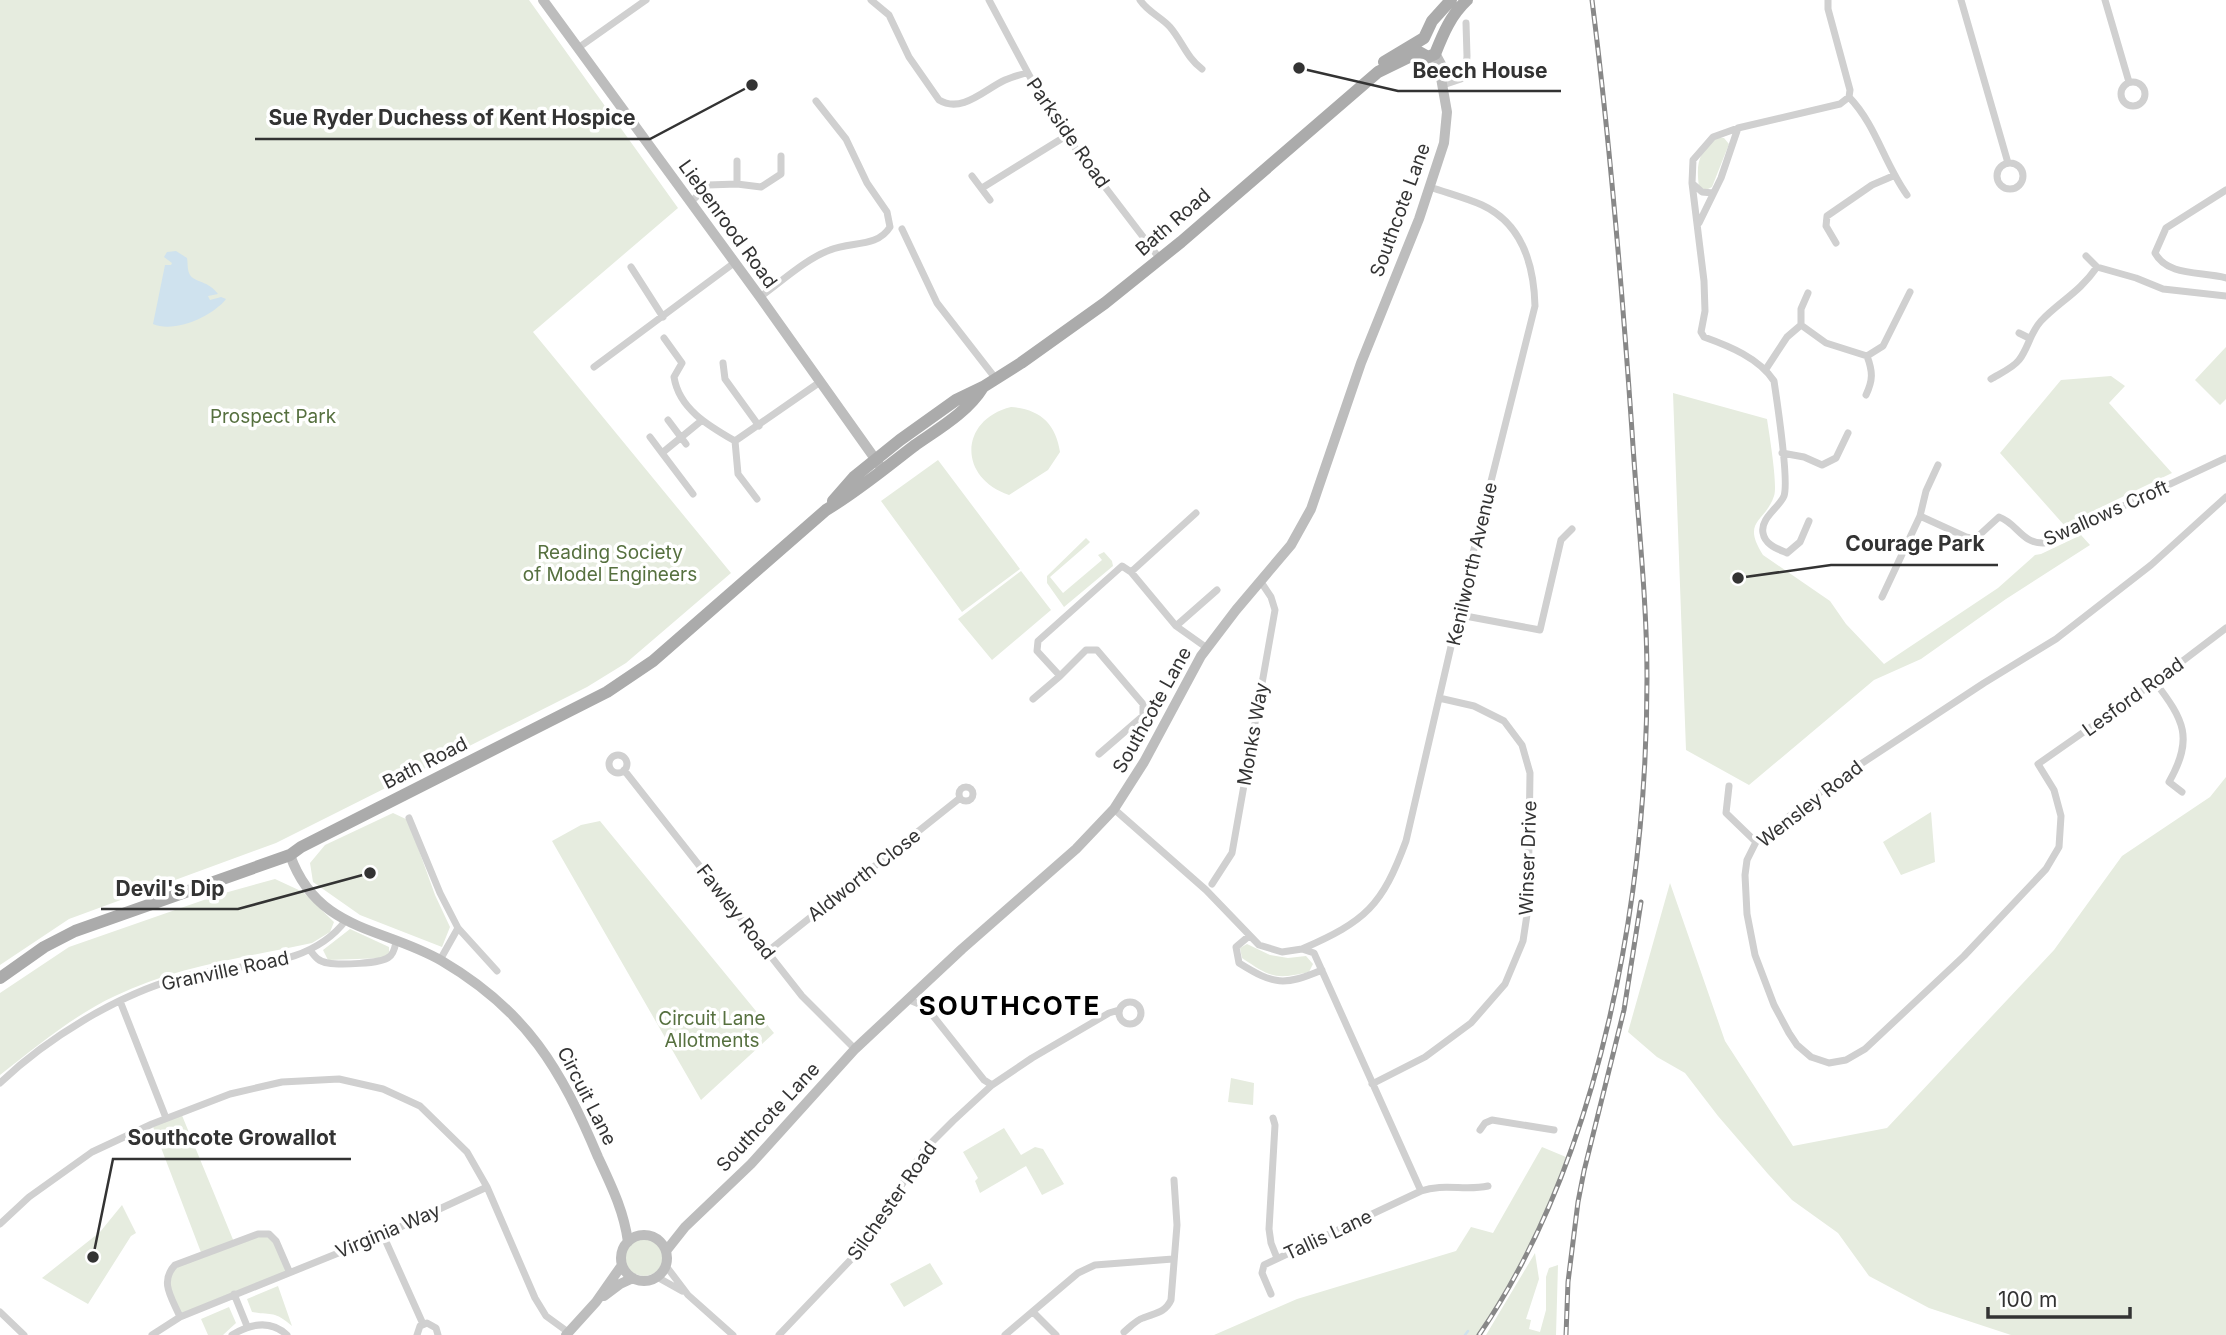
<svg xmlns="http://www.w3.org/2000/svg" width="2226" height="1335" font-family="Inter,sans-serif">
<style>
.green{fill:#e6ecdf}
.water{fill:#cfe2ee}
.lines{fill:none;stroke-linecap:round;stroke-linejoin:round}
.stream{stroke:#cfe2ee;stroke-width:2.5}
.street{stroke:#d0d0d0;stroke-width:7}
.secondary{stroke:#bdbdbd;stroke-width:10}
.primary{stroke:#ababab;stroke-width:12}
.rail-casing{stroke:#888;stroke-width:5}
.rail{stroke:#fff;stroke-width:2.5;stroke-dasharray:8;stroke-linecap:butt}
.labels{text-anchor:middle;dominant-baseline:central;stroke-width:7;stroke-linejoin:round;paint-order:stroke}
.street-label{font-size:19px;fill:#333;stroke:#fff}
.park-label{font-size:19px;fill:#56703f;stroke:#fff}
.district-label{font-size:26px;font-weight:bold;letter-spacing:2px;fill:#000;stroke:#fff}
.leader{fill:none;stroke:#333;stroke-width:2.5}
.callout-dot{fill:#333;stroke:#fff;stroke-width:2.5}
.callout-label{font-size:21px;text-anchor:middle;font-weight:bold;fill:#333;stroke:#fff;stroke-width:7;stroke-linejoin:round;paint-order:stroke}
</style>
<rect width="100%" height="100%" fill="#fff"/>
<path class="green" d="M0,0H529L678,208L533,332L731,573L626,663L587,687L276,843L69,919L0,965Z
M1717,137L1724,138L1729,144L1712,187L1706,190L1699,187C1696,163 1698,153 1717,137Z
M2226,347V399L2220,405L2195,380Z
M2111,376L2125,386L2109,403L2172,473L2064,525L2000,453L2061,380Z
M1673,393L1767,419C1769,433 1778,486 1774,496C1765,523 1741,520 1763,555L1830,601L1846,624L1884,664L1998,588L2035,555L2041,554L2081,535L2090,545L2006,599L1921,659L1874,680L1749,785L1686,750Z
M1011,407C1040,409 1056,424 1060,452L1048,470L1009,495C958,478 959,420 1011,407Z
M938,460L1020,569L962,612L881,501Z
M1086,538L1090,542L1088,544L1050,577L1063,593L1102,560L1098,555L1104,552L1112,561L1113,566L1064,607L1047,583V576Z
M1021,571L1051,610L992,660L958,619Z
M2226,777V1335H2011L1929,1308L1869,1276L1838,1233L1792,1200L1768,1174L1718,1116L1685,1073L1657,1057L1628,1032L1670,883L1725,1041L1793,1146L1887,1128L2054,950L2122,856L2210,797Z
M1931,812L1935,862L1901,875L1883,842Z
M393,813L408,820L435,895L450,927L442,947L360,915L313,882L310,863L325,845Z
M600,821L774,1033L701,1100L552,841L581,825Z
M275,879L303,892L334,922L330,932L312,943C247,957 177,966 115,996C74,1015 36,1047 0,1075V993L69,947L221,894Z
M350,929L389,947V953L385,958L328,960L323,950Z
M1247,944L1270,955L1288,958L1306,956L1313,964L1309,972C1275,980 1270,977 1242,958L1240,948Z
M1231,1078L1254,1083L1253,1105L1228,1102Z
M181,1113L234,1242L269,1234L289,1271L180,1317L166,1283L175,1265L202,1255L152,1124Z
M1004,1128L1021,1155L1035,1147L1043,1149L1064,1184L1042,1195L1026,1166L980,1193L975,1181L978,1178L963,1152Z
M1542,1147L1566,1157C1545,1219 1517,1280 1479,1335H1214L1297,1299L1456,1251L1471,1227L1493,1233Z
M122,1205L136,1233L131,1236L88,1304L42,1278L100,1232Z
M625 1257a19 19 0 1 1 38 0a19 19 0 1 1-38 0Z
M1535,1253L1539,1279L1526,1319L1531,1320L1529,1329L1540,1332L1546,1310V1277L1549,1268L1558,1265L1556,1335H1486Z
M930,1263L943,1284L904,1307L890,1284Z
M278,1286L292,1326C273,1310 273,1316 252,1312L247,1299Z
M229,1307L236,1323L223,1335H208L201,1319Z"/>
<path class="water" d="M176,251L187,258C188,263 187,270 190,275C194,282 209,281 218,294L208,296L210,300L221,297L226,299C214,315 175,334 153,324L165,265H171L172,263L164,257L167,252Z"/>
<g class="lines">
<path class="stream" d="M1465,1335L1468,1331"/>
<path class="street" d="M871,0L889,15L909,57L939,100C962,114 985,89 1005,80C1012,77 1019,75 1026,73
M989,0L1044,103L1076,149L1160,259
M1140,0C1148,12 1161,17 1170,27C1182,41 1187,58 1202,69
M1828,0V9L1850,90L1849,97C1876,125 1884,163 1907,195
M1961,0L2008,163
M2105,0L2129,82
M578,48L646,0
M2121 94a12 12 0 1 1 24 0a12 12 0 1 1-24 0Z
M1443,85L1461,79L1466,70L1467,56L1466,23
M737,161V184
M1997 176a13 13 0 1 1 26 0a13 13 0 1 1-26 0Z
M972,176L990,200
M1693,184L1702,192L1713,193
M982,188L1066,136
M2226,190L2166,228L2155,253C2168,277 2203,271 2226,278
M691,202L708,185L737,184L761,187L781,174V156
M1699,223L1721,178L1738,128
M902,229L937,303L996,379
M1836,243L1826,226L1827,216L1872,185L1893,176
M2086,256L2097,267
M631,267L663,317
M760,297C781,282 807,258 830,250C851,241 877,248 890,227L887,212L867,183L846,139L816,101
M1801,325V309L1808,293
M2019,333L2029,338
M664,338L682,363L674,377C679,409 709,426 735,441L820,382
M723,363L725,379L759,426
M594,367L734,263
M1766,369L1787,337L1801,325L1826,343L1867,356L1883,346L1910,292
M1991,379C1999,374 2013,368 2019,360C2028,349 2030,333 2041,321C2060,301 2079,293 2097,267L2136,278L2163,289L2226,296
M1866,395C1873,380 1873,372 1867,356
M668,420L686,444
M650,437L662,453
M735,441L738,474L757,499
M1782,453L1804,457L1822,465L1836,458L1848,433
M693,494L662,453L701,421
M2226,497L2151,565L2056,639L1984,683L1835,781L1756,842L1747,860L1745,875L1747,914L1755,955L1774,1005L1789,1033L1797,1045L1811,1057L1829,1063L1846,1060L1865,1049L1964,956L2046,869L2059,847L2061,816L2054,790L2038,764L2155,682L2226,628
M1920,516L1966,537L1975,539L1999,517C2017,523 2022,544 2044,543L2226,458
M1809,521L1800,542L1787,553C1778,549 1765,545 1763,533C1760,518 1779,508 1784,496C1789,481 1777,401 1774,381C1759,358 1729,346 1704,337L1701,332L1705,311L1704,281L1692,183L1693,160L1713,137L1738,128L1840,104L1849,97
M1131,572L1196,513
M1882,597L1920,516L1926,491L1938,465
M1460,615L1540,630L1561,540L1572,529
M1176,626L1217,590
M2155,682C2184,720 2194,738 2169,782L2182,792
M1033,699L1060,676
M1099,754L1143,716V704L1097,650H1086L1060,676L1037,651L1038,641L1122,566L1131,572L1176,626L1207,648
M609 764a9 9 0 1 1 18 0a9 9 0 1 1-18 0Z
M624,770L802,996L855,1049
M1729,786L1726,813L1756,842
M959 794a7 7 0 1 1 14 0a7 7 0 1 1-14 0Z
M1114,809L1206,890L1259,945L1282,952L1302,949L1314,953L1421,1191C1443,1183 1466,1191 1488,1186
M409,818L440,893L458,928L497,971
M1212,884L1232,853L1275,610L1271,597L1261,582
M1249,936L1236,947L1239,963C1274,985 1284,986 1322,970
M1302,949C1366,921 1382,906 1406,841L1468,573L1535,306C1534,266 1523,224 1482,205C1466,198 1447,193 1430,187
M310,950C315,957 319,962 328,963C339,965 381,964 389,957C394,954 395,947 396,942
M767,952L960,798
M440,960L458,928
M907,999L926,1007L984,1080L992,1085
M120,1001L166,1118
M1119 1013a11 11 0 1 1 22 0a11 11 0 1 1-22 0Z
M0,1083C46,1039 117,995 179,978C235,962 307,972 346,920
M1372,1084L1425,1057L1471,1023L1505,984L1523,941L1528,908L1530,773L1522,745L1504,721L1474,706L1439,698
M1273,1118L1275,1125L1269,1229L1271,1243L1277,1258
M1480,1130L1485,1123L1492,1120L1554,1130
M0,1224L29,1197L92,1152L152,1124L230,1094L282,1082L339,1079L383,1089L420,1106L467,1152L487,1187L535,1298L546,1316L568,1332
M383,1235L423,1324
M666,1266L688,1295L733,1335
M657,1277L682,1291
M234,1294L247,1326
M1271,1294L1262,1273L1264,1265L1421,1191
M0,1312L24,1335
M1033,1312L1056,1335
M180,1317C172,1298 159,1282 175,1265L258,1234H269L276,1241L289,1271
M1124,1332C1129,1328 1136,1320 1143,1318C1155,1313 1165,1313 1171,1300L1177,1225L1174,1180
M152,1335L180,1317L383,1235L487,1187
M232,1335C250,1324 270,1319 287,1335
M417,1335L420,1326L427,1323L436,1328L438,1335
M779,1335L860,1250L924,1150L953,1121L992,1085L1032,1058L1109,1013L1119,1010
M1005,1335L1078,1273L1095,1265L1173,1259"/>
<path class="secondary" d="M543,0L760,297L883,470
M1426,57L1441,78
M290,855C317,932 384,927 442,961C527,1011 561,1069 598,1157C611,1185 624,1211 628,1242
M621 1258a23 23 0 1 1 46 0a23 23 0 1 1-46 0Z
M666,1251L685,1227L751,1164L855,1049L962,949L1076,849L1114,809L1144,762L1201,656L1236,610L1291,545L1311,509L1361,363L1419,219L1444,143L1447,112L1441,78L1442,66L1435,53
M604,1296L620,1284L633,1278
M566,1335L596,1302L622,1265"/>
<path class="primary" d="M1419,52L1428,57L1435,54C1443,34 1450,16 1467,0
M1384,62L1424,38L1432,21L1451,0
M833,501L854,477L900,440L956,400L983,387L1021,363L1105,303L1181,242L1378,72L1419,52
M0,978L44,947L75,931L290,855L301,847L607,692L653,661L826,510C858,491 884,469 914,446C938,429 967,413 983,387"/>
<defs>
<path id="rail" d="M1479,1335C1602,1155 1647,893 1647,678C1647,596 1637,513 1632,431C1622,287 1610,143 1592,0
M1566,1335L1568,1282L1578,1202L1584,1171L1624,1010L1641,902"/>
</defs>
<use href="#rail" class="rail-casing"/>
<use href="#rail" class="rail"/>
</g>
<g class="labels">
<g class="street-label">
<text transform="translate(1068 133) rotate(55)">Parkside Road</text>
<text transform="translate(1400 210) rotate(-70)">Southcote Lane</text>
<text transform="translate(1173 222) rotate(-41)">Bath Road</text>
<text transform="translate(728 224) rotate(54)">Liebenrood Road</text>
<text transform="translate(2106 513) rotate(-24)">Swallows Croft</text>
<text transform="translate(1472 564) rotate(-77)">Kenilworth Avenue</text>
<text transform="translate(2133 697) rotate(-36)">Lesford Road</text>
<text transform="translate(1152 710) rotate(-61)">Southcote Lane</text>
<text transform="translate(1253 734) rotate(-80)">Monks Way</text>
<text transform="translate(425 763) rotate(-27)">Bath Road</text>
<text transform="translate(1810 804) rotate(-38)">Wensley Road</text>
<text transform="translate(1528 858) rotate(-88)">Winser Drive</text>
<text transform="translate(864 875) rotate(-38)">Aldworth Close</text>
<text transform="translate(736 912) rotate(52)">Fawley Road</text>
<text transform="translate(225 971) rotate(-12)">Granville Road</text>
<text transform="translate(587 1096) rotate(63)">Circuit Lane</text>
<text transform="translate(768 1117) rotate(-47)">Southcote Lane</text>
<text transform="translate(892 1201) rotate(-55)">Silchester Road</text>
<text transform="translate(388 1231) rotate(-23)">Virginia Way</text>
<text transform="translate(1328 1235) rotate(-25)">Tallis Lane</text>
</g>
<g class="park-label">
<text x="273" y="416">Prospect Park</text>
<text x="610" y="552">Reading Society<tspan x="610" dy="22">of Model Engineers</tspan></text>
<text x="712" y="1018">Circuit Lane<tspan x="712" dy="22">Allotments</tspan></text>
</g>
<g class="district-label">
<text x="1010" y="1005">SOUTHCOTE</text>
</g>
</g>
<path class="leader" d="M1299 68L1398 91H1561M752 85L650 139H255M1738 578L1831 565H1998M370 873L238 909H101M93 1257L113 1159H351"/>
<g class="callout-dot">
<circle cx="1299" cy="68" r="7"/>
<circle cx="752" cy="85" r="7"/>
<circle cx="1738" cy="578" r="7"/>
<circle cx="370" cy="873" r="7"/>
<circle cx="93" cy="1257" r="7"/>
</g>
<g class="callout-label">
<text x="1480" y="78">Beech House</text>
<text x="452" y="125">Sue Ryder Duchess of Kent Hospice</text>
<text x="1915" y="551">Courage Park</text>
<text x="170" y="896">Devil's Dip</text>
<text x="232" y="1145">Southcote Growallot</text>
</g>
<path d="M1988 1307v10h142v-10" fill="none" stroke="#333333" stroke-width="3.5"/>
<text x="1998" y="1307" font-size="21" fill="#333333" stroke="#ffffff" stroke-width="5" paint-order="stroke">100 m</text>
</svg>
